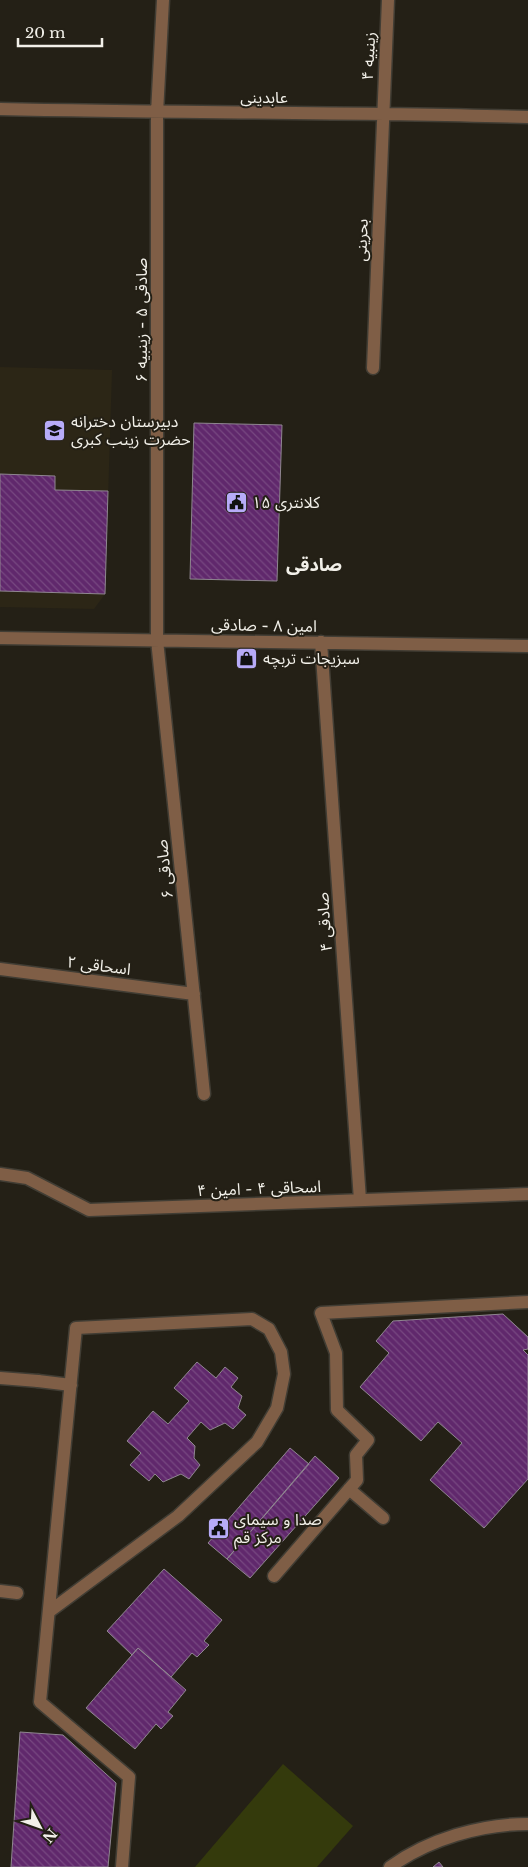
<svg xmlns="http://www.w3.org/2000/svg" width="528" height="1867" font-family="'Libre Baskerville','Noto Sans Arabic',serif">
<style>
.built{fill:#2c2616}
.park{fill:#343a0c}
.building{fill:url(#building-back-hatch);stroke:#8f8690}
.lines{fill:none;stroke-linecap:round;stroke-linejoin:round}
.service-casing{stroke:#413d34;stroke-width:15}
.minor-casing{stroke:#413d34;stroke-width:15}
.service{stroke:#7f5e46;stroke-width:12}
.minor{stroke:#7f5e46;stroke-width:12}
.labels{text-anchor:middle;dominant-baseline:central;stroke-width:4;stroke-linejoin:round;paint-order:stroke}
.street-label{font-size:16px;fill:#f2f0e9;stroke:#242016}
.poi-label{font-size:16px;fill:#f2f0e9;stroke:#242016;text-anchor:start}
.neighbourhood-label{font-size:18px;font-weight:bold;fill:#f2f0e9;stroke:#242016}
</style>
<defs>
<pattern id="building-back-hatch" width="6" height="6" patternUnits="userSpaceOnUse" patternTransform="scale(1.25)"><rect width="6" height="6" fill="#60286c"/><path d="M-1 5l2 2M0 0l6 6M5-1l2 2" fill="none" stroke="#774881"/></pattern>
</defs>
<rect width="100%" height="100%" fill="#242016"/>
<path class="built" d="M0,367L112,370L105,594L94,609L0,607Z"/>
<path class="park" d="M283,1764L353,1826L317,1867H195Z"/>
<path class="building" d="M194,423L282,425L277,581L190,579Z
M0,474L55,476V490L108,491L105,594L0,591Z
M503,1314L528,1337V1349L523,1350L528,1355V1479L484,1528L430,1480L462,1443L438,1422L421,1441L360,1387L389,1353L376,1341L393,1321Z
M197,1362L216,1378L225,1367L238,1378L231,1387L242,1396L238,1408L246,1415L233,1429L225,1423L210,1430L201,1422L187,1438L195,1446L194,1458L200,1465L189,1479L181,1474L163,1482L155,1474L149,1481L130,1465L141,1453L127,1441L153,1411L168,1424L189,1401L174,1388Z
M290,1448L309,1464L227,1559L208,1543Z
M315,1456L339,1478L250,1578L227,1559Z
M164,1569L222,1620L204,1641L209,1645L197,1657L192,1653L171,1677L138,1648L132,1655L107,1631Z
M138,1648L186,1690L168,1712L173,1716L161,1729L156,1724L135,1749L86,1708Z
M20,1732L63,1735L116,1783L108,1867H11Z
M439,1862L443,1867H433Z"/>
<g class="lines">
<defs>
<path id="service" d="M38,1381L71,1385
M349,1489L383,1518
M274,1576L357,1480L356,1455L368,1440L337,1410L336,1353L321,1313L528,1302
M50,1611L178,1516L257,1442L277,1408L284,1374L281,1352L269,1329L252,1319L76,1328L40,1702L129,1777L122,1867
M390,1867C429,1839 481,1824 528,1824"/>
<path id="minor" d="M163,0L157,113V640L204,1094
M0,109C176,113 352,112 528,117
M373,368L388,0
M0,638L528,646
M321,642L360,1200
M0,969L194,994
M0,1174L27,1178L89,1210L528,1194
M0,1378L38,1381
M0,1591L17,1593"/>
</defs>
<use href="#service" class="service-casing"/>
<use href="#minor" class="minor-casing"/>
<use href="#service" class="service"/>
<use href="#minor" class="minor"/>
</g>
<defs>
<symbol id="school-square" viewBox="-11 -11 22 22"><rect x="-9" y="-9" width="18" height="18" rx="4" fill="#b7abf8" stroke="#242016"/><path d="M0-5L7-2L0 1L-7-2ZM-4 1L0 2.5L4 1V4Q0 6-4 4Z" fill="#111"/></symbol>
<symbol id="civic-square" viewBox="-11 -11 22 22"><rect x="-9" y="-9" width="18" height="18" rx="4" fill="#b7abf8" stroke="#242016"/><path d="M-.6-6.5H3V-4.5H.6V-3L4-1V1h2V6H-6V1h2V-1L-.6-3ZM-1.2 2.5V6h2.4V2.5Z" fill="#111"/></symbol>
<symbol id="shop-square" viewBox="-11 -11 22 22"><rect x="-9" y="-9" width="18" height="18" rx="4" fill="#b7abf8" stroke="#242016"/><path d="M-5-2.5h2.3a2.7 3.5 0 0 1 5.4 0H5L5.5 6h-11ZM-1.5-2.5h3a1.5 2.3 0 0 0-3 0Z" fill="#111"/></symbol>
</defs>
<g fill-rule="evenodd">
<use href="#school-square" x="42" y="418" width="25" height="25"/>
<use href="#civic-square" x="224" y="490" width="25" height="25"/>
<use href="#shop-square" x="234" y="646" width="25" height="25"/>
<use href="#civic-square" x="206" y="1516" width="25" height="25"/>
</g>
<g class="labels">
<g class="street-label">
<text transform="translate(368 56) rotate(-87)">زینبیه ۴</text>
<text x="264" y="97">عابدینی</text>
<text transform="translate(361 240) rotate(-88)">بحرینی</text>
<text transform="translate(141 320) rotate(-90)">صادقی ۵ - زینبیه ۶</text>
<text transform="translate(264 625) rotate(1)">امین ۸ - صادقی</text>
<text transform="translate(164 869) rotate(-96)">صادقی ۶</text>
<text transform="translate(324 922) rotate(-94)">صادقی ۴</text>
<text transform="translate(99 965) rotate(7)">اسحاقی ۲</text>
<text transform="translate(259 1188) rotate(-2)">اسحاقی ۴ - امین ۴</text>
</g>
<g class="poi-label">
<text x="71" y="421">دبیرستان دخترانه<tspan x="71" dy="18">حضرت زینب کبری</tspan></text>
<text x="252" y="502">کلانتری ۱۵</text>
<text x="263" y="658">سبزیجات تربچه</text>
<text x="234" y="1519">صدا و سیمای<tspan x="234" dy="18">مرکز قم</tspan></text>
</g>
<g class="neighbourhood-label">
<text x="314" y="565">صادقی</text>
</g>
</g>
<g transform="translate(40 1827) rotate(131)" stroke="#242016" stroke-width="4" paint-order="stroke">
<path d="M0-4L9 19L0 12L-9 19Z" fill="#f2f0e9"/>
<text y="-8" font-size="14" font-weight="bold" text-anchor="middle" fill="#f2f0e9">N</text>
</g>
<path d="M18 38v8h84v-8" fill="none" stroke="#f2f0e9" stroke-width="2.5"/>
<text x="25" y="38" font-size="15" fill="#f2f0e9" stroke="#242016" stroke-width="4" paint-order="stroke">20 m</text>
</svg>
